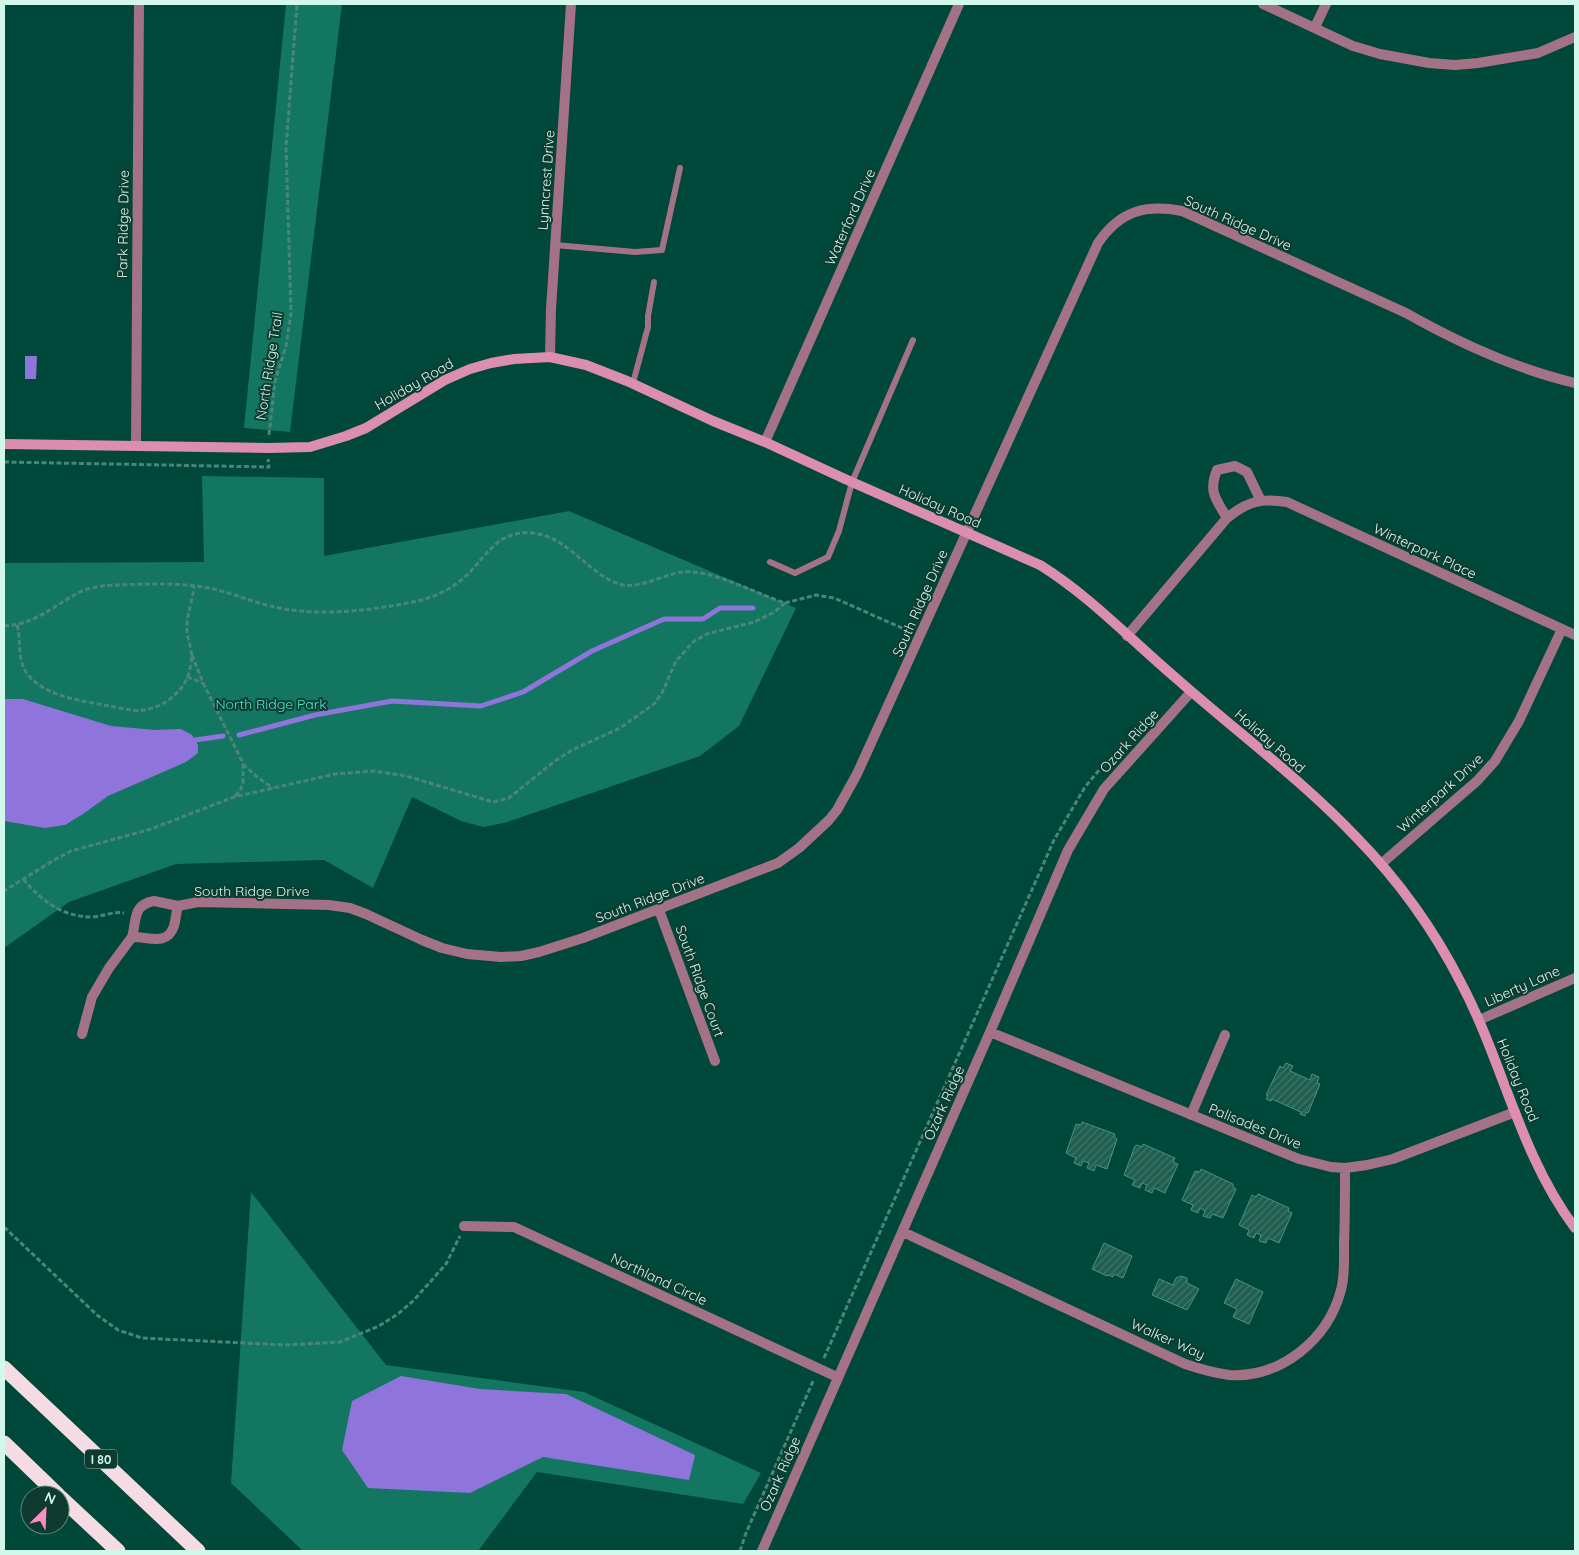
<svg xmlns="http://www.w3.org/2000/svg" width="1579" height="1555" font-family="Quicksand,sans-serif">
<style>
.green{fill:#137661}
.water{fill:#8e74db}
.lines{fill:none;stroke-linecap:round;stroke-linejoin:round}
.stream{stroke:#8e74db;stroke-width:5}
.building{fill:url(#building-hatch);stroke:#459580}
.path{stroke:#4a8678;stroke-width:3;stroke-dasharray:5 2.5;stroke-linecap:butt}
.lane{stroke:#a37286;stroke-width:6}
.street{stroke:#a37286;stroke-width:10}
.secondary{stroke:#dc8eae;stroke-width:10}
.highway{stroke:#f4dbe4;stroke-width:15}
.labels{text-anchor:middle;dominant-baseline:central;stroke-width:4;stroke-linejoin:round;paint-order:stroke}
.shield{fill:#0e3a30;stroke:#97bfb3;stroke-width:1}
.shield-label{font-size:12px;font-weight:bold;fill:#d2f8eb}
.street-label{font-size:14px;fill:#d2f8eb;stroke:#0e3a30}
.park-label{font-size:14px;fill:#47ecc5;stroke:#0e3a30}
</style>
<defs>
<pattern id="building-hatch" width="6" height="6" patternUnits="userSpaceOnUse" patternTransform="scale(1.25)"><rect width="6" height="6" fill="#205e4f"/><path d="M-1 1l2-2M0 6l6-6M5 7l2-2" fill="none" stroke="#407668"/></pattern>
</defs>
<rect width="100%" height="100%" fill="#004839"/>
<path class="green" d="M286,4H342L290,432L244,428Z
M202,476L324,478V556L569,511L796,608L739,726L700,756L504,823L483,827L461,821L412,797L373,888L324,860L176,864L69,902L4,948V563L204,562Z
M251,1192L386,1365L584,1392L761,1473L743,1504L537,1472L478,1551H303L231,1483Z"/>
<path class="water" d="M25,356H37L36,379H25Z
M4,699H23L111,726L155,730L181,729L192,735L198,745V753L186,762L108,796L83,814L65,825L45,828L4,821Z
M401,1376L480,1389L566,1394L695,1455L689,1480L543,1457L470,1493L368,1488L342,1450L352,1401Z"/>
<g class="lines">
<path class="stream" d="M239,735L315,715L392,701L481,706L523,692L592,651L664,619H703L720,608H753
M195,740L223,736"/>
</g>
<path class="building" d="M1286,1063L1293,1066L1290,1071L1310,1080L1312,1074L1319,1077L1317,1083L1320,1084L1308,1113L1306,1112L1305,1116L1300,1114L1301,1112L1272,1099L1271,1101L1266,1099L1268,1096L1266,1095L1280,1066L1283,1068Z
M1082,1122L1115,1134L1114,1137L1117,1139L1107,1169L1096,1165L1094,1171L1087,1168L1089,1163L1083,1161L1081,1166L1074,1163L1076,1158L1066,1153L1076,1124L1081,1125Z
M1143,1144L1175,1158L1173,1162L1178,1164L1165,1193L1154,1188L1152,1193L1145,1190L1147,1185L1142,1183L1140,1188L1132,1185L1135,1180L1124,1175L1135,1146L1137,1145L1142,1147Z
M1201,1169L1233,1184V1187L1236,1189L1223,1218L1212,1214L1210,1218L1203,1216L1205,1211L1200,1208L1198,1213L1191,1210L1193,1205L1182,1200L1195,1171L1200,1172Z
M1258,1194L1289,1208L1288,1211L1292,1213L1279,1243L1268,1238L1266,1243L1259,1241L1261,1235L1256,1233L1254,1238L1247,1235L1249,1230L1239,1225L1252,1195L1256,1197Z
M1104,1243L1132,1256L1123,1278L1114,1274L1113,1277L1108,1275L1107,1276L1092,1269Z
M1181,1276L1187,1278V1283L1199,1289L1187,1310L1152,1295L1159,1279L1173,1285L1176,1278Z
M1236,1279L1263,1292L1249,1324L1233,1317L1237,1309L1224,1303Z"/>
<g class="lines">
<path class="path" d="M269,435L275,381L286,346L291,313L286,147L297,4
M4,462L269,467L268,459
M785,603L816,595L834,598L909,631
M17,625C22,643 16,661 29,676C49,698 83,701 110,706C121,708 133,712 144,710C159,708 173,699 182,687C189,677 193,662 191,650C189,641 186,633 187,624C188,611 193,599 194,587
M4,626C37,624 52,606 80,592C91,587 105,585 117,585C150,584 186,582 218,590C243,597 266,607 291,610C331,615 374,610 413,602C428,599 444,593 456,584C484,565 492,529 533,533C569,537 587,573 619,584C642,591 669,569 693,572C721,574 757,594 785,603L773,613L754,622L707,634L693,642L676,661L662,693L654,704L620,728L572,750L555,761L509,798L493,802L406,776L375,771L335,774L234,797L151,829L71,851L54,860L4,891
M192,655L204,685L243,763V783L240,791L234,797
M187,677L198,681L204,684
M243,764L257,777L273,788
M23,879C42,901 62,917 93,917C104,916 114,911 124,913
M4,1227L97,1315L118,1330L142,1338L286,1345L340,1342L379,1326L398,1314L414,1300L446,1264L460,1236
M824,1358L1054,840L1085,787L1105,763
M740,1551L746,1533L814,1379"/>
<path class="lane" d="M555,245L635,252L662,250L680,168
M633,383L648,327V316L654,282
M770,562L795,573L828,557L839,531L852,482L913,340"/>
<path class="street" d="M1263,4L1353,46L1380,54L1429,63L1455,65L1478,63L1538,53L1575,37
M1315,27L1326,4
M550,357L551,309L571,4
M765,442L959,4
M136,445L139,4
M1227,518C1216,499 1208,492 1217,470L1235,466L1247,472L1261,501
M1127,636L1227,518C1248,501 1261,498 1287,502L1575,635
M1381,864L1477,781L1495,761L1519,721L1562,629
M154,901L178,906C176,913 176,919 174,926C167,947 147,936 132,937C137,920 132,905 154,901Z
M178,906L198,902L329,905L350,908L366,914L422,940L442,948L467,954L501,957L521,956L539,952L583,938L778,863L799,848L829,820L837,810L857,774L1098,243C1120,211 1145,204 1182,211L1406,313C1459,343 1516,369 1575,383
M659,910L715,1061
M1479,1020L1575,978
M990,1032L1299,1159L1331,1167L1345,1168L1367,1165L1393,1159L1515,1112
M82,1034L92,997L109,968L132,937
M1191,1115L1225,1035
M464,1226L514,1227L837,1377
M903,1232L1185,1364C1200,1369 1214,1373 1229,1375C1282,1378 1328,1339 1341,1290C1345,1275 1344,1259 1344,1244C1345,1219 1345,1194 1345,1168
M762,1551L990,1032L1068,850L1104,789L1191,692"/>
<path class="secondary" d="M4,444L269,448L310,447L346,436L366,428L445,380L470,369L491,363L514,359L550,357L586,365L627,381L713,421L765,442L845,479L1040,565C1090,596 1132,641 1177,679C1237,732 1302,780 1357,838C1399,881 1434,930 1461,983C1503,1062 1520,1155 1575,1228"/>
<path class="highway" d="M4,1368L198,1551
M4,1443L58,1495
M60,1497L118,1551"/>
</g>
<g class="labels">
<rect class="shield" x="85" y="1449.5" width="32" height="19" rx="4"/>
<g class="shield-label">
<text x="101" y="1459">I 80</text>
</g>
<g class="street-label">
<text transform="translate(546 180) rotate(-86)">Lynncrest Drive</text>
<text transform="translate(850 217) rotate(-66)">Waterford Drive</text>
<text transform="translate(1238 223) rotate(24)">South Ridge Drive</text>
<text transform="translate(123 224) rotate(-89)">Park Ridge Drive</text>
<text transform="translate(269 366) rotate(-81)">North Ridge Trail</text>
<text transform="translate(414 384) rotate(-30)">Holiday Road</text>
<text transform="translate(940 506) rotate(24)">Holiday Road</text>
<text transform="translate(1425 551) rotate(25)">Winterpark Place</text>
<text transform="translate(920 603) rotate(-66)">South Ridge Drive</text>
<text transform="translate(1129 741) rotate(-48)">Ozark Ridge</text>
<text transform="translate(1270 741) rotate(41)">Holiday Road</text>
<text transform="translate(1440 793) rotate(-42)">Winterpark Drive</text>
<text x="252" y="891">South Ridge Drive</text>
<text transform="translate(650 898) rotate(-21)">South Ridge Drive</text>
<text transform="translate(700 981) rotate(70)">South Ridge Court</text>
<text transform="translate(1522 986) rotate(-24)">Liberty Lane</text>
<text transform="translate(1518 1080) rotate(68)">Holiday Road</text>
<text transform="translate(944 1103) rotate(-66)">Ozark Ridge</text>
<text transform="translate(1255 1126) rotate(22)">Palisades Drive</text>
<text transform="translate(659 1279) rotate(25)">Northland Circle</text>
<text transform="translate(1168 1339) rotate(24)">Walker Way</text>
<text transform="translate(780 1474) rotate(-66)">Ozark Ridge</text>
</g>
<g class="park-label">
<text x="271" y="704">North Ridge Park</text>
</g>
</g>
<rect width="1579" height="1555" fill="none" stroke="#d2f8eb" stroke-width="10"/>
<g transform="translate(45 1510) rotate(24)"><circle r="24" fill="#0e3a30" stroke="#5c867b"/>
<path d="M0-4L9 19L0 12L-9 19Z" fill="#fd8ebf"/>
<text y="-8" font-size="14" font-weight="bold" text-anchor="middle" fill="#d2f8eb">N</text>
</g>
</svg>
